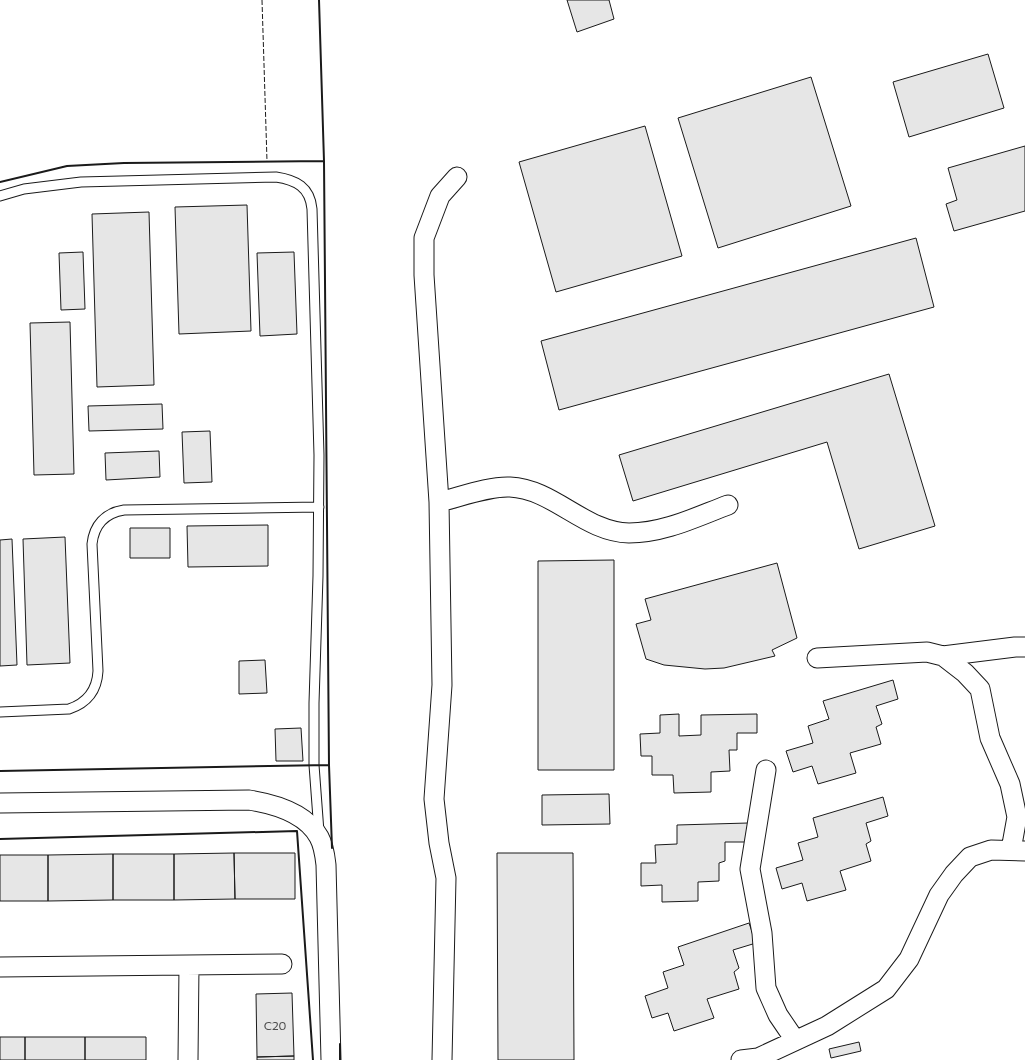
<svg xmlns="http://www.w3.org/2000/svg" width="1025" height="1060" font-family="Commissioner,sans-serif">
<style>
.building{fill:#e6e6e6;stroke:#1a1a1a}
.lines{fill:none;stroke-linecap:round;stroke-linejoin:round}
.service-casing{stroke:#1a1a1a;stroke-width:11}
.minor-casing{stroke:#1a1a1a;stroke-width:21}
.service{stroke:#fff;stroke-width:9}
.minor{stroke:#fff;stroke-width:19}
.fence{stroke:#1a1a1a;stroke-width:1;stroke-dasharray:5 2;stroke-linecap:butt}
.wall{stroke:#1a1a1a;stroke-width:2}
.labels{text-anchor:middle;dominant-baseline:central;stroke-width:3;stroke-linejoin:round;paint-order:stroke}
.number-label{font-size:12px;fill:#4d4d4d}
</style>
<rect width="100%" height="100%" fill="#fff"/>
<path class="building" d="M567,0H609L614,19L577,32Z
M988,54L1004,108L909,137L893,82Z
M811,77L851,206L718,248L678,118Z
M645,126L682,256L556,292L519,162Z
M1025,146V211L954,231L946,204L957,200L948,168Z
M247,205L251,331L179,334L175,207Z
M149,212L154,385L97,387L92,214Z
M916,238L934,307L559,410L541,341Z
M83,252L85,309L61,310L59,253Z
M294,252L297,334L260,336L257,253Z
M70,322L74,474L34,475L30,323Z
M889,374L935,526L859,549L827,442L633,501L619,455Z
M162,404L163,429L89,431L88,406Z
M210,431L212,482L184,483L182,432Z
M159,451L160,477L106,480L105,453Z
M268,525V566L188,567L187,526Z
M130,528H170V558H130Z
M65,537L70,663L27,665L23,539Z
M12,539L17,665L0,666V540Z
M614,560V770H538V561Z
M777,563L797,638L772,650L775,656L724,668L705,669L664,665L646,659L636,624L651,620L645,599Z
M265,660L267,693L239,694V661Z
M893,680L898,699L876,706L882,724L876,727L881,744L850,753L856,773L818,784L812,766L793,772L786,751L813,743L808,726L829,719L823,701Z
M679,714V736L701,735V715L757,714V733H737V750H729L730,771L711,772V792L674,793L673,775H652V756H641L640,734L660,733V715Z
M301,728L303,761H276L275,729Z
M609,794L610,824L542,825V795Z
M883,797L888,816L866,823L871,841L866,844L871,861L840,871L846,890L807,901L802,883L782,889L776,868L803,860L798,843L818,837L813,818Z
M748,823V842H725V861L719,863V881L698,882V901L662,902V885L641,886V863H656L655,845L677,844V825Z
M234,853H295V899H235Z
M234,853L235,899L174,900V854Z
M497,853H573L574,1060H498Z
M113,854H174V900H113Z
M113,854V900L48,901V855Z
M0,855H48V901H0Z
M749,923L756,943L733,950L739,968L734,972L739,989L707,999L714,1018L674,1031L668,1013L652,1018L645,996L668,988L663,972L684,965L678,947Z
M292,993L294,1056L257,1057L256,994Z
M0,1037H25V1060H0Z
M25,1037H85V1060H25Z
M85,1037H146V1060H85Z
M859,1042L861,1051L831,1058L829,1049Z
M294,1056V1060H257V1057Z"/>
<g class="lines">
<defs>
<path id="service" d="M0,196L24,189L81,182L276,177C296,180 310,187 312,209L319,455L318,576L314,703V765L319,832
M0,712L69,709C87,703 97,690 98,671L92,544C94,525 105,513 124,510L319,507"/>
<path id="minor" d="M439,502C460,497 489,486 510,487C554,489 584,532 629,533C664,533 696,517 728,505
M943,656L1015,647H1025
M817,658L927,652L943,656L965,673L980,689L990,738L1010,784L1017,817L1011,850
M766,770L750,869L762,933L766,988L778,1015L795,1040
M0,803L249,800C274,804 306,813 319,837C324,846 325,856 326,865L331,1060
M0,967L282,964
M188,1060L189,966
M442,1060L446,878L439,843L434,799L442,685L439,502L424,275V238L440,196L457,177
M741,1060L758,1058L827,1026L886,989L909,959L939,895L954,874L970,857L991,850L1025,851"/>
</defs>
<use href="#service" class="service-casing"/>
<use href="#minor" class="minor-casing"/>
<use href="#service" class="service"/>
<use href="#minor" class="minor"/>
<path class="fence" d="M262,0L267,161"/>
<path class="wall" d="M319,0L324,161L329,765L332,848
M0,182L67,166L124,163L324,161
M0,771L329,765
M0,839L297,831L313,1060
M340,1044V1060"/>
</g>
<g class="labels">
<g class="number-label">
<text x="275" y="1025">C20</text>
</g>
</g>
</svg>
